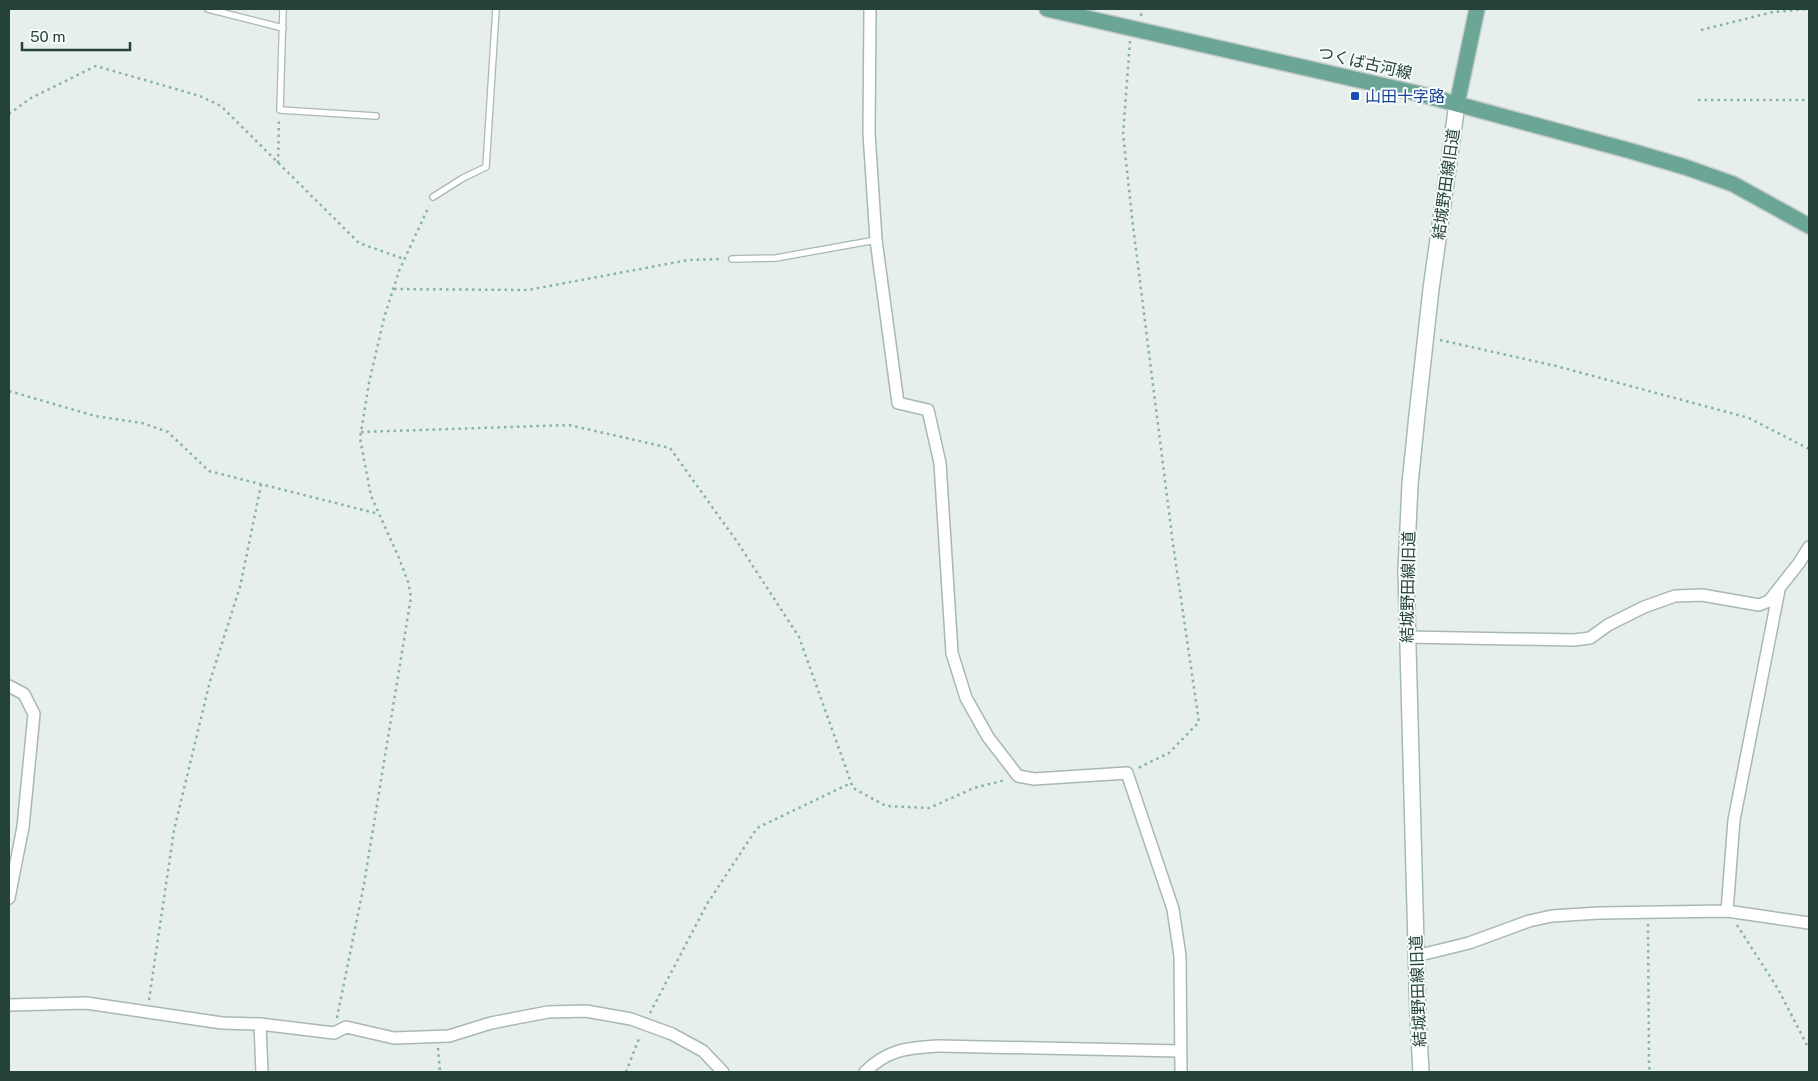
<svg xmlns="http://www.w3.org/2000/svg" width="1818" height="1081" font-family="'Public Sans','Noto Sans JP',sans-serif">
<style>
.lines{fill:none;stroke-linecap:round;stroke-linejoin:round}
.lane-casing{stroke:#a8b8b2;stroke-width:8}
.street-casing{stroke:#a8b8b2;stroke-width:14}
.secondary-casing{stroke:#a4bbb3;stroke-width:18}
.primary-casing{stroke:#c2cac8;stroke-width:18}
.path{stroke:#86b3a5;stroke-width:2.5;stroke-dasharray:2.5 4;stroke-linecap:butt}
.lane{stroke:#fff;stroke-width:5.5}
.street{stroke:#fff;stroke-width:11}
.secondary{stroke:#fff;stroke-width:15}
.primary{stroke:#6aa596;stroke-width:15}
.transit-dot{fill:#1a4fb4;stroke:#f7fbf9;stroke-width:2}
.labels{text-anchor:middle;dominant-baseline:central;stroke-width:4;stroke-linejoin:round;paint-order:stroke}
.street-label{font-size:16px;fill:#24423a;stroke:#f7fbf9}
.transit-label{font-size:16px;fill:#164399;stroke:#f7fbf9;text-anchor:start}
</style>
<rect width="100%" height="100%" fill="#e6efeb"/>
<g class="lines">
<defs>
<path id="lane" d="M208,9L283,28
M283,9L280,110L376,116
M433,197L463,178L486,167L496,9
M732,259L776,258L876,240"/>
<path id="street" d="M870,9L869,133L876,240L898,403L928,410L940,463L952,653L966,698L988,737L1018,776L1034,779L1127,773L1173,909L1180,956L1181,1072
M1407,637L1574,640L1590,638L1608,625L1644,607L1675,596L1702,595L1759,605L1769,601L1799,563L1809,547
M9,686L24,694L34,714L23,827L9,898
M1727,911L1734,820L1779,590
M1416,956L1469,943L1529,921L1552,916L1599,913L1727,911L1809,923
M9,1005L86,1003L222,1023L260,1024L334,1033L346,1027L394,1038L449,1036L491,1023L548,1012L586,1011L631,1019L672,1034L703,1051L723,1072
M260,1024L262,1072
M865,1072C888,1049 907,1048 939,1046L1180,1051"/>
<path id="secondary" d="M1421,1072L1418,1019L1406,572L1410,484L1417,415L1431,289L1457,104"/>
<path id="primary" d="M1047,9L1416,93L1631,151L1685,167L1733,184L1809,226
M1457,104L1477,9"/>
</defs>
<use href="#lane" class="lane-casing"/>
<use href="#street" class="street-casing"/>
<use href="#secondary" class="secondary-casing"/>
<use href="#primary" class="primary-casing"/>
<path class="path" d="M1141,16L1142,9
M1701,30L1773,12L1809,9
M1130,41L1123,134L1133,226L1173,544L1199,722L1169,753L1138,768
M1698,100H1809
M9,114L31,98L96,66L200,96L221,106L359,243L404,259
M278,163L279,119
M394,289L528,290L688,260L723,259
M1440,340L1556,366L1749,418L1809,449
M9,391L95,416L142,423L168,432L209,471L379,514
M361,432L569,425L670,448L738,543L799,637L853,788L886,806L929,808L974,788L1005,780
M1648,924L1649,1065L1650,1072
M1737,925L1778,989L1809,1049
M149,1000L174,830L210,681L240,587L261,485
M650,1013L707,904L757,828L851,783
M337,1018L364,884L411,597L408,582L399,558L371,496L360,438L369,383L384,318L399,271L429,206
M438,1048L440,1072
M626,1072L640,1036"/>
<use href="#lane" class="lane"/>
<use href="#street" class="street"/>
<use href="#secondary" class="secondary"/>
<use href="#primary" class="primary"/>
</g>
<rect class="transit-dot" x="1350" y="91" width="10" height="10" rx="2.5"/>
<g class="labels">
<g class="street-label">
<text transform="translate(1365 63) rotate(13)">つくば古河線</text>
<text transform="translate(1446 184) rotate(-82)">結城野田線旧道</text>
<text transform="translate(1408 587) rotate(-89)">結城野田線旧道</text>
<text transform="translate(1418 991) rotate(-92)">結城野田線旧道</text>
</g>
<g class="transit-label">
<text x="1365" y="96">山田十字路</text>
</g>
</g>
<rect width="1818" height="1081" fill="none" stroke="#24423a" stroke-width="20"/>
<path d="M22 42v8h108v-8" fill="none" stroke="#24423a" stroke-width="2.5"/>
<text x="30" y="42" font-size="15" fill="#24423a" stroke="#f7fbf9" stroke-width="4" paint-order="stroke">50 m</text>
</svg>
